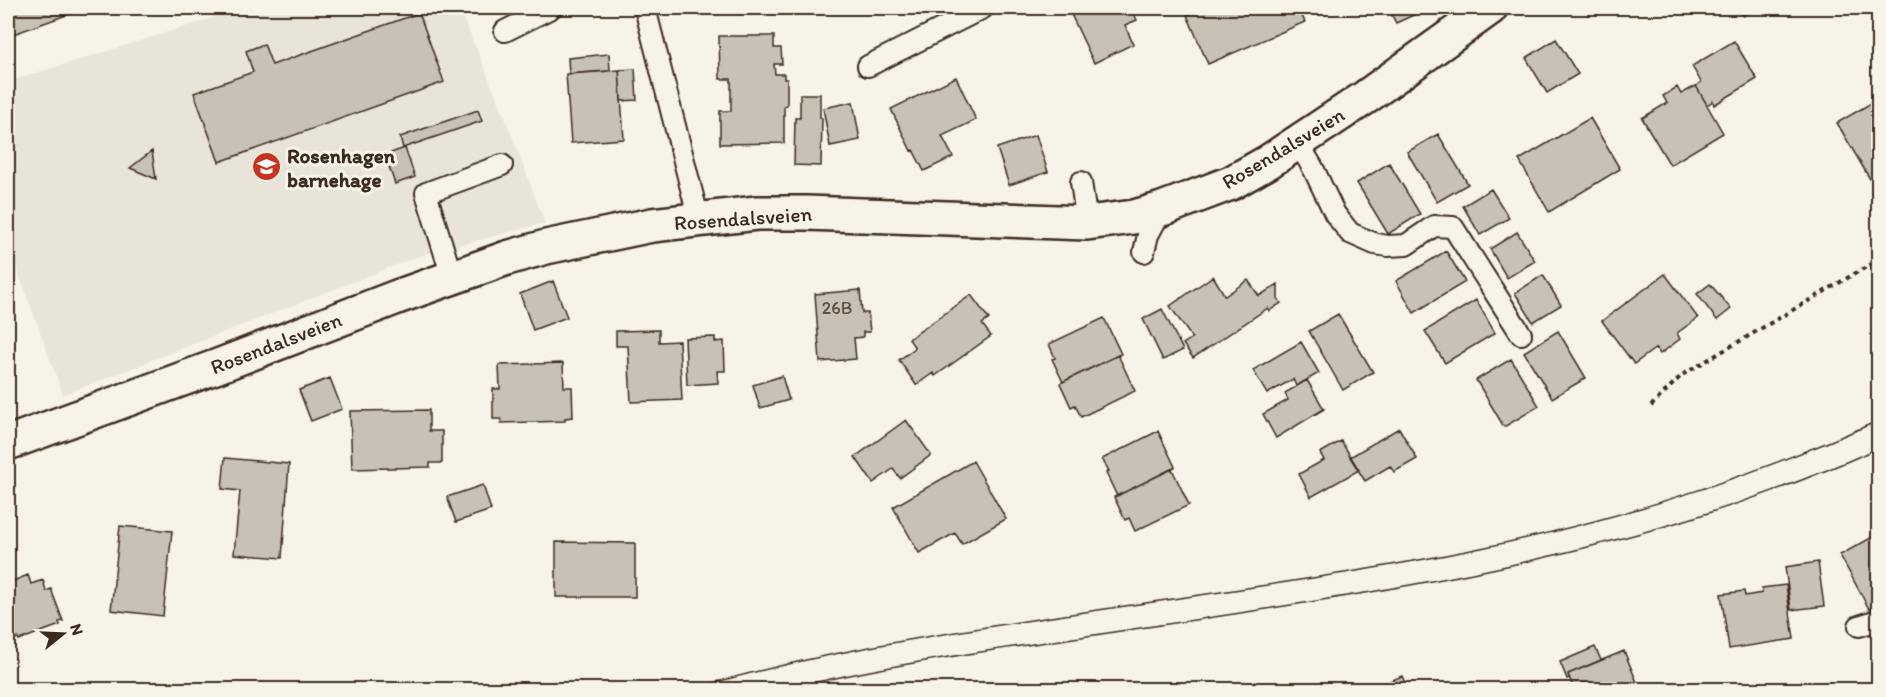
<svg xmlns="http://www.w3.org/2000/svg" width="1886" height="697" font-family="Itim,sans-serif">
<style>
.built{fill:#e9e4d9}
.building{fill:#c8c1b6;stroke:#3b2a1e;stroke-width:1.5}
.lines{fill:none;stroke-linecap:round;stroke-linejoin:round}
.lane-casing{stroke:#3b2a1e;stroke-width:24}
.street-casing{stroke:#3b2a1e;stroke-width:38}
.path{stroke:#3b2a1e;stroke-width:4;stroke-dasharray:4.5 4.5;stroke-linecap:butt}
.lane{stroke:#f7f3e8;stroke-width:20}
.street{stroke:#f7f3e8;stroke-width:33}
.tram{stroke:#3b2a1e;stroke-width:1.5}
.labels{text-anchor:middle;dominant-baseline:central;stroke-width:6;stroke-linejoin:round;paint-order:stroke}
.number-label{font-size:18px;fill:#5e5044}
.street-label{font-size:21px;fill:#3b2a1e;stroke:#f7f3e8}
.poi-label{font-size:21px;font-weight:bold;fill:#3b2a1e;stroke:#f7f3e8;text-anchor:start}
</style>
<rect width="100%" height="100%" fill="#f7f3e8"/>
<filter id="ink" filterUnits="userSpaceOnUse"><feTurbulence type="fractalNoise" baseFrequency=".0167" numOctaves="2"/><feDisplacementMap in="SourceGraphic" scale="12" xChannelSelector="R" yChannelSelector="G"/><feConvolveMatrix kernelMatrix="1 2 1 2 8 2 1 2 1" color-interpolation-filters="sRGB"/></filter>
<g filter="url(#ink)">
<path class="built" d="M245,8H459L503,112L545,223L422,255L63,395L8,244V82Z"/>
<path class="building" d="M8,8H86L8,36Z
M1068,8H1131L1137,20L1125,25L1133,44L1094,63Z
M1205,8H1298L1305,22L1208,64L1187,15Z
M1388,8H1429L1396,23Z
M1738,8H1757L1743,16Z
M419,13L444,82L219,162L194,93L253,72L246,51L264,44L272,65Z
M719,36H774V48H781L782,64H774L775,74H784V79H787V105L784,106V143L720,144V111H731V79H720Z
M1556,39L1578,74L1547,93L1526,58Z
M1734,41L1757,79L1714,105L1713,101L1707,105L1696,86L1701,82L1692,66Z
M609,54L610,71L569,74L568,58Z
M635,69L637,100L621,101L619,70Z
M619,70L624,139L571,143L566,74Z
M956,77L976,120L942,136L953,157L924,171L913,150L911,151L891,109Z
M1696,86L1723,133L1670,165L1642,118L1667,103L1663,96L1677,87L1681,94Z
M800,94H820V118H822L821,166L794,165L795,118H800Z
M1878,99V183L1874,186L1837,123Z
M853,102L860,140L830,146L823,108Z
M478,110L482,121L403,148L400,137Z
M1590,118L1620,169L1549,212L1519,160Z
M1438,134L1468,184L1437,202L1407,152Z
M1036,135L1048,172L1009,185L997,148Z
M405,148L415,177L395,184L385,155Z
M152,151L156,179L130,168Z
M1389,163L1420,214L1388,234L1357,183Z
M1491,189L1509,218L1480,235L1463,206Z
M1517,232L1535,261L1507,278L1490,249Z
M1446,251L1465,282L1414,313L1396,281Z
M1665,274L1698,318L1677,333L1680,339L1660,354L1656,348L1634,364L1602,321Z
M1543,275L1561,305L1533,322L1515,293Z
M1213,276L1225,296L1248,280L1259,296L1278,284V299L1281,303L1269,311L1268,308L1193,358L1183,344L1192,338L1170,306Z
M553,281L567,317L533,330L520,294Z
M1710,284L1731,309L1717,320L1697,294Z
M860,290L862,313H868L870,332H863V337L854,338L856,359L820,362L815,294Z
M971,295L989,319L982,324L991,336L935,376L933,373L916,385L899,360L915,348L909,339Z
M1476,300L1495,333L1445,363L1425,331Z
M1162,309L1183,350L1163,360L1143,319Z
M1338,314L1373,372L1343,390L1309,331Z
M1104,318L1121,354L1063,382L1052,359L1055,358L1049,344Z
M659,330V342L679,341L682,400L631,402L628,346H616V331Z
M1558,331L1586,378L1552,398L1524,352Z
M715,337V342L724,341L725,371H717L718,383L687,385L685,338Z
M1301,342L1319,373L1296,386L1293,379L1267,394L1253,370Z
M1118,355L1135,391L1081,417L1075,405L1071,407L1060,383Z
M1511,359L1539,406L1504,427L1476,380Z
M563,363L564,387H572L573,417L565,418V421L501,423V419H493V389H500L499,365Z
M782,376L789,400L760,408L753,385Z
M330,378L342,409L311,421L299,390Z
M1307,380L1324,409L1276,438L1263,414L1288,400L1285,393Z
M429,410V431H442V463H430V467L352,469L350,411Z
M906,420L931,455L900,478L893,469L873,483L855,457Z
M1399,428L1417,459L1394,472L1390,466L1365,481L1350,457Z
M1158,431L1175,467L1117,496L1106,473L1109,471L1102,459Z
M1341,441L1359,470L1311,497L1299,474L1324,460L1320,453Z
M225,458L289,464L282,558L234,554L240,491L222,489Z
M973,461L1006,519L962,544L955,533L919,553L893,507Z
M1172,469L1189,505L1135,531L1129,518L1125,520L1114,497Z
M483,485L491,510L456,522L447,497Z
M120,526L172,531L163,616L111,610Z
M1878,534V603L1869,609L1840,555Z
M556,542L635,543V597H556Z
M1818,562L1824,606L1791,610L1785,567Z
M28,575L31,584L43,580L46,591L51,589L63,621L59,622L60,625L19,640L18,638L14,639L13,636L8,638V598L12,597L8,583Z
M1786,585L1794,639L1729,649L1721,594L1744,591L1745,596L1762,593V588Z
M1595,647L1601,660L1568,674L1569,678L1567,679L1560,662Z
M1624,651L1639,687L1643,686L1645,690H1574L1568,674Z
M1402,676L1408,690H1369Z"/>
<g class="lines">
<defs>
<path id="lane" d="M645,8L699,220
M505,31L551,8
M868,66L983,8
M1298,143L1313,168L1335,214L1350,233L1375,244L1388,246L1406,245L1434,226L1453,227L1521,334
M1081,182L1087,223
M1144,252L1148,235L1162,209
M452,277L426,193L502,165
M1859,626L1878,620"/>
<path id="street" d="M8,443L218,366L397,297L507,258L546,247L652,225L757,213H806L1087,223L1134,217L1162,209L1231,183L1268,162L1366,97L1490,8"/>
</defs>
<use href="#lane" class="lane-casing"/>
<use href="#street" class="street-casing"/>
<path class="path" d="M1651,406L1682,375L1878,260"/>
<use href="#lane" class="lane"/>
<use href="#street" class="street"/>
<path class="tram" d="M689,690C803,656 920,637 1038,619C1186,596 1335,578 1481,548C1617,520 1751,477 1878,421
M783,690C888,664 995,650 1101,634C1365,594 1633,560 1878,448"/>
</g>
</g>
<defs>
<symbol id="school-disc" viewBox="-11 -11 22 22"><circle r="9.5" fill="#c8321e" stroke="#f7f3e8"/><path d="M0-5L7-2L0 1L-7-2ZM-4 1L0 2.5L4 1V4Q0 6-4 4Z" fill="#fff"/></symbol>
</defs>
<g fill-rule="evenodd">
<use href="#school-disc" x="250" y="150" width="33" height="33"/>
</g>
<g class="labels">
<g class="number-label">
<text x="837" y="308">26B</text>
</g>
<g class="street-label">
<text transform="translate(1283 148) rotate(-31)">Rosendalsveien</text>
<text transform="translate(743 218) rotate(-4)">Rosendalsveien</text>
<text transform="translate(276 343) rotate(-21)">Rosendalsveien</text>
</g>
<g class="poi-label">
<text x="287" y="155">Rosenhagen<tspan x="287" dy="24">barnehage</tspan></text>
</g>
</g>
<rect width="1886" height="697" fill="none" stroke="#f7f3e8" stroke-width="30"/>
<rect x="15" y="15" width="1856" height="667" fill="none" stroke="#3b2a1e" stroke-width="2" filter="url(#ink)"/>
<g transform="translate(63 634) rotate(72)" stroke="#f7f3e8" stroke-width="4.5" paint-order="stroke">
<path d="M0-4.5L10 22L0 15L-10 22Z" fill="#3b2a1e"/>
<text y="-9" font-size="16" font-weight="bold" text-anchor="middle" fill="#3b2a1e">N</text>
</g>
</svg>
